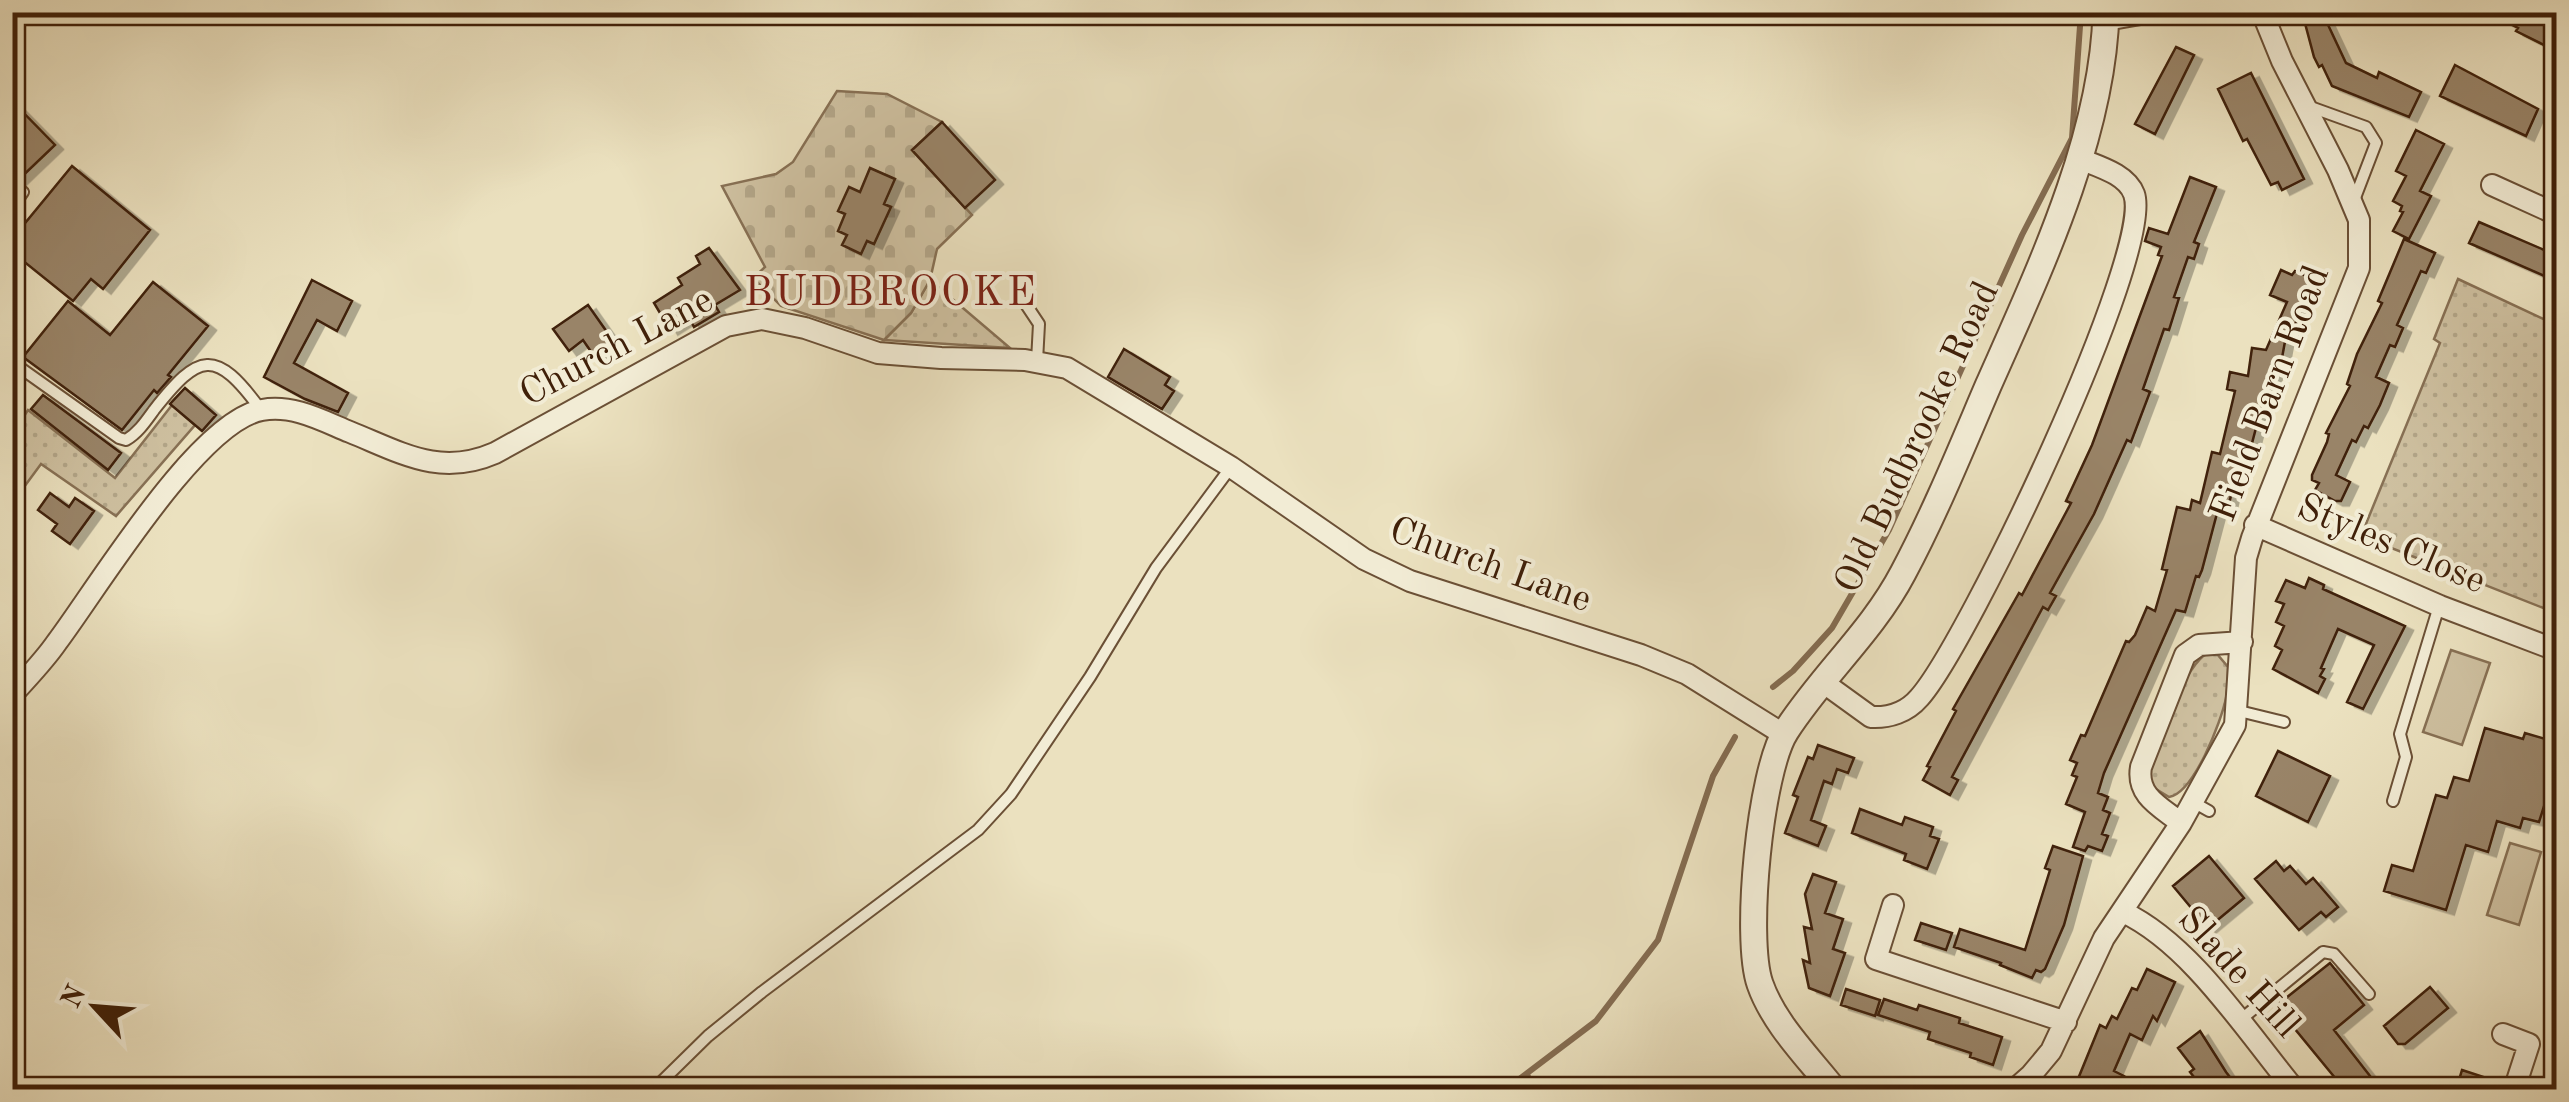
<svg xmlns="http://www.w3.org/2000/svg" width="2569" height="1102" font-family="'Old Standard TT',serif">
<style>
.grass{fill:url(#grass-dots);stroke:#877054;stroke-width:2.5}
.cemetery{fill:url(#cemetery-stones);stroke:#877054;stroke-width:2.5}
.garden{fill:#cec0a0;stroke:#877054;stroke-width:2.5}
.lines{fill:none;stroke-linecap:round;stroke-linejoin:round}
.stream{stroke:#846c51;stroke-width:6}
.building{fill:#998468;stroke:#402009;stroke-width:2.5;filter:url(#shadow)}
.service-casing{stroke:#6b5036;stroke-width:14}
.minor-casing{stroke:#6b5036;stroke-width:24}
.tertiary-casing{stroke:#6b5036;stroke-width:29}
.service{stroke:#f2ecd5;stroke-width:10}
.minor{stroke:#f2ecd5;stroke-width:20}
.tertiary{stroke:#f2ecd5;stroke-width:25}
.labels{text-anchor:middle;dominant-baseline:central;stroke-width:8;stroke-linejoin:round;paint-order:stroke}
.street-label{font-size:38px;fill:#402009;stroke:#f2ecd5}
.quarter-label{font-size:42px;letter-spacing:2.5px;fill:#7a1f14;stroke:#f2ecd5}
</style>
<defs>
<pattern id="grass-dots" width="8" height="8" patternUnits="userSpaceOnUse" patternTransform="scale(2.5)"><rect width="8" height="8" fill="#cec0a0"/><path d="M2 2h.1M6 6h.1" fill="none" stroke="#b2a588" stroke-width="1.8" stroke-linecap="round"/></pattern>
<pattern id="cemetery-stones" width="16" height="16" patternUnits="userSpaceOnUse" patternTransform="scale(2.5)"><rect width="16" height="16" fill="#cec0a0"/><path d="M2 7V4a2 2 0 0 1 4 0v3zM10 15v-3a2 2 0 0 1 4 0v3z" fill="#b2a588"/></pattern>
<filter id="shadow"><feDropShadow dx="8" dy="4.5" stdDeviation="0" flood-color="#0004"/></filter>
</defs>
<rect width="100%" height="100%" fill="#ebe1bf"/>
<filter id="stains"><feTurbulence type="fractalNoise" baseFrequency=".002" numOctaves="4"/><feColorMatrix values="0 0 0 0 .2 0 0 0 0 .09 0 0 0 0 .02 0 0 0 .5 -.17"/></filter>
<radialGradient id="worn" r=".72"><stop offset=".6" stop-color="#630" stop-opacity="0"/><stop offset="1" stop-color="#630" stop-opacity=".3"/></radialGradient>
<path class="grass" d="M2458,279L2556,325V613L2361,536L2440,343L2434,339Z
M930,280L1010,348L884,340L911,313Z
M172,405L195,425L116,516L41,464L13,502V433L28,410L115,478Z
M2208,653L2217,654L2228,667C2228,677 2228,688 2226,698C2221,722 2194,793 2169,797L2151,786L2148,776C2155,749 2184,664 2208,653Z"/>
<path class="cemetery" d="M837,91L887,94L942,122L912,150L972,215L937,249L930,280L911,313L884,340L781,306L753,278L765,267L722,186L776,174L793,162Z"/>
<path class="garden" d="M2451,650L2490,663L2462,745L2423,732Z
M2510,843L2541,852L2519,925L2487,915Z"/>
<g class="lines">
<path class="stream" d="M1773,687L1793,671L1832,628L1889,530L2022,235L2072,138L2081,12
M1527,1074L1533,1090
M1505,1090L1596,1021L1658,940L1713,776L1735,737"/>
</g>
<path class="building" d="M2302,12H2322L2346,63L2377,78L2379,72L2421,92L2409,117L2332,86L2322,65L2319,67L2314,57Z
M2487,12H2556V51L2516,31L2518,28Z
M2176,47L2194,55L2155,134L2135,124Z
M2455,65L2538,109L2526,136L2440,96Z
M2251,73L2304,179L2282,190L2278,182L2271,185L2247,139L2243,141L2218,89Z
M12,101L55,145L12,186Z
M942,122L995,180L965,208L912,150Z
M2416,130L2444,144L2420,191L2431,196L2409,239L2393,231L2403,212L2400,211L2402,206L2393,201L2406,176L2396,171Z
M72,166L150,230L103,289L91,279L73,301L12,252V239Z
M870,168L895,179L884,204L891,207L874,244L867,241L861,254L842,245L847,235L838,231L845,214L838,211L849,187L860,192Z
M2190,177L2216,187L2194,242L2199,244L2194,259L2188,257L2174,297L2179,298L2169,330L2164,329L2143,389L2150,392L2131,442L2127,440L2094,514L2050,593L2056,596L2048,610L2043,607L1952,777L1958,780L1950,795L1923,780L1930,767L1927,766L1956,711L1953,709L2019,593L2022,595L2071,503L2066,501L2092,445L2162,256L2158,255L2161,247L2145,241L2149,228L2168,234Z
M2479,222L2556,255V281L2469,243Z
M2404,239L2435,253L2426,273L2421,271L2397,325L2403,328L2395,347L2390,345L2376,377L2389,383L2380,405L2368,428L2364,426L2356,442L2352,440L2336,475L2350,482L2341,501H2335L2315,490L2319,483L2312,480V475L2327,442L2329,434L2326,433L2350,386L2347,384L2357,354L2382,303L2378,301Z
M709,248L740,290L715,305L719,312L694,327L689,318L670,330L654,303L682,285L678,278L700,264L696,256Z
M2281,270L2292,275L2295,271L2314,279L2290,337L2286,336L2280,369H2275L2267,406L2262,405L2251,447L2246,446L2245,454L2241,453L2229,504L2220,502L2202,570L2199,577L2196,576L2185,612L2176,610L2104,773L2098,793L2108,797L2103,810L2110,813L2102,834L2108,836L2102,851L2088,846L2085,851L2073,847L2085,812L2066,804L2077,777L2072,775L2077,763L2070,760L2081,735L2085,736L2126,641L2129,642L2135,635L2147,607L2155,611L2167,570L2162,569L2177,507L2190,510L2192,500L2200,503L2212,452L2220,454L2235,391L2227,389L2230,372L2248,376L2252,348L2266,350L2287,302L2270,295Z
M312,280L352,301L337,331L317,320L294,363L348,393L338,412L305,399L264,377Z
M153,282L208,326L168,375L171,377L157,393L154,390L122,430L23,357L68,301L110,335Z
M588,305L614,342L594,356L583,340L569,351L553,329Z
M1124,349L1170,377L1165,385L1174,391L1162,409L1108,377Z
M185,388L216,415L202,431L170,404Z
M43,395L121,453L108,470L31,409Z
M50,493L69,507L75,498L94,511L70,544L52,531L57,524L38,510Z
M2309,578L2324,585L2323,589L2405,626L2363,709L2347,702L2374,645L2338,629L2321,668L2324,669L2320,676L2325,679L2318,693L2273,669L2282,650L2275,646L2284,626L2276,622L2284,604L2276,601L2286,580L2305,588Z
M2485,728L2523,739L2525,733L2549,740L2547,748L2556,751V779L2553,778L2539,822L2523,818L2520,828L2497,821L2488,852L2466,845L2446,910L2384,891L2392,865L2413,871L2436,795L2447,798L2454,777L2469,781Z
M1818,745L1854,758L1848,773L1837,769L1832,784L1824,781L1811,820L1826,826L1818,846L1785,833L1798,797L1793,795L1808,757L1813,759Z
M2278,751L2330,776L2308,822L2256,796Z
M1860,809L1902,825L1905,817L1933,827L1930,836L1939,839L1927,869L1904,860L1906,854L1852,833Z
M2053,846L2083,856L2064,925L2045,969L2041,972L2036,970L2032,978L2000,965L2001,963L1954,947L1960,929L2025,950L2050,870L2045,868Z
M2209,856L2244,898L2208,928L2173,886Z
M2276,861L2284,871L2290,866L2306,884L2313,878L2338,907L2326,917L2321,912L2299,930L2255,879Z
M1813,874L1836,882L1825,913L1843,919L1833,949L1845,953L1830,996L1809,988L1803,960L1810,963L1804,927L1812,929L1805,894Z
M1921,923L1952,933L1946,950L1915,940Z
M2330,963L2364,1005L2334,1030L2381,1090H2345L2276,1006Z
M2147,969L2175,982L2157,1021L2153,1016L2142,1040L2130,1034L2114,1071L2124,1076L2119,1090H2101L2078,1079L2100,1025L2106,1028L2112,1016L2117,1019L2132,988L2137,990Z
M2430,987L2448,1008L2405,1044H2398L2384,1026Z
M1846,989L1880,1000L1875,1016L1841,1005Z
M1884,999L1917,1010L1919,1005L1960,1018L1959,1023L2002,1037L1993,1065L1970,1057L1971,1053L1928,1039L1930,1032L1878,1015Z
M2200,1031L2226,1072L2240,1090H2204L2190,1072L2194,1069L2178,1048Z
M2462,1070L2502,1083L2501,1090H2456Z"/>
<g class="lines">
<defs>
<path id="service" d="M2305,105L2366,127L2376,143L2353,203
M12,208L23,192
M1025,303L1039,324L1037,361
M12,362L119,438L126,440C138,433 146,421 154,410C199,353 215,347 261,410
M2239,711L2284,722
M2393,801L2406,757L2400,734L2439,606
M2193,802L2209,811
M2239,1021L2323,952L2334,954L2369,994
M653,1090L708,1036L762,992L978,830L1011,794L1090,677L1156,568L1231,467"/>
<path id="minor" d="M2106,20L2152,12
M2492,185L2556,214
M2255,525L2440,606L2556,650
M1824,683L1871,717C1889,718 1907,712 1919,698C1967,645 2155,252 2134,194C2126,173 2096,166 2078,158
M12,695C27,678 44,661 57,642C97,589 198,421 262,410C293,404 323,421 350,432C402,453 440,477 495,453L726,326L762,319L805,328L878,353L941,358L1025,360L1067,368L1231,467L1364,559L1410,581L1641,655L1687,674L1783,734
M2181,823C2161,807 2136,796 2141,767L2185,655L2199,645L2242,642
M1893,905L1876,959L2066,1022
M2123,912C2191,944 2246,1031 2295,1090
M2503,1034L2529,1044L2514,1090
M2014,1090L2031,1075L2051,1051L2104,938L2181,823L2235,725L2246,558L2252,538L2359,268V220L2338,170L2282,61L2262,12"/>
<path id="tertiary" d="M1834,1090C1808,1057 1774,1024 1760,984C1744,938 1760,771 1786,731C1822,675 1872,632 1903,573C1935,513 1961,449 1988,386C2038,273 2103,137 2106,12"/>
</defs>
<use href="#service" class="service-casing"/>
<use href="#minor" class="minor-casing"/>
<use href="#tertiary" class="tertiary-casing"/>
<use href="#service" class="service"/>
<use href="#minor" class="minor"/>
<use href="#tertiary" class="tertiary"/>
</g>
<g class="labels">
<g class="street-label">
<text transform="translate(617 348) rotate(-28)">Church Lane</text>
<text transform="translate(2271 394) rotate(-69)">Field Barn Road</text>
<text transform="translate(1918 438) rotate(-65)">Old Budbrooke Road</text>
<text transform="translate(2391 545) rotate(23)">Styles Close</text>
<text transform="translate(1490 566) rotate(20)">Church Lane</text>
<text transform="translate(2238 973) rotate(48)">Slade Hill</text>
</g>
<g class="quarter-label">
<text x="891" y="294">BUDBROOKE</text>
</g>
</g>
<rect width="2569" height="1102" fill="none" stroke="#ebe1bf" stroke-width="50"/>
<rect x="15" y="15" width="2539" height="1072" fill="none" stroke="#402009" stroke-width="5"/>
<rect x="25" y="25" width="2519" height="1052" fill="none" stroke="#402009" stroke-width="2.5"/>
<g transform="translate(95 1007) rotate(296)" stroke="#f2ecd5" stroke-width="8" paint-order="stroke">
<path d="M0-8L18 38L0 25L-18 38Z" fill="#402009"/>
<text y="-15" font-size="28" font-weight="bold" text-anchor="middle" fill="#402009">N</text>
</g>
<rect width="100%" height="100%" filter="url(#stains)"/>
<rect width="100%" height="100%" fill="url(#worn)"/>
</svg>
